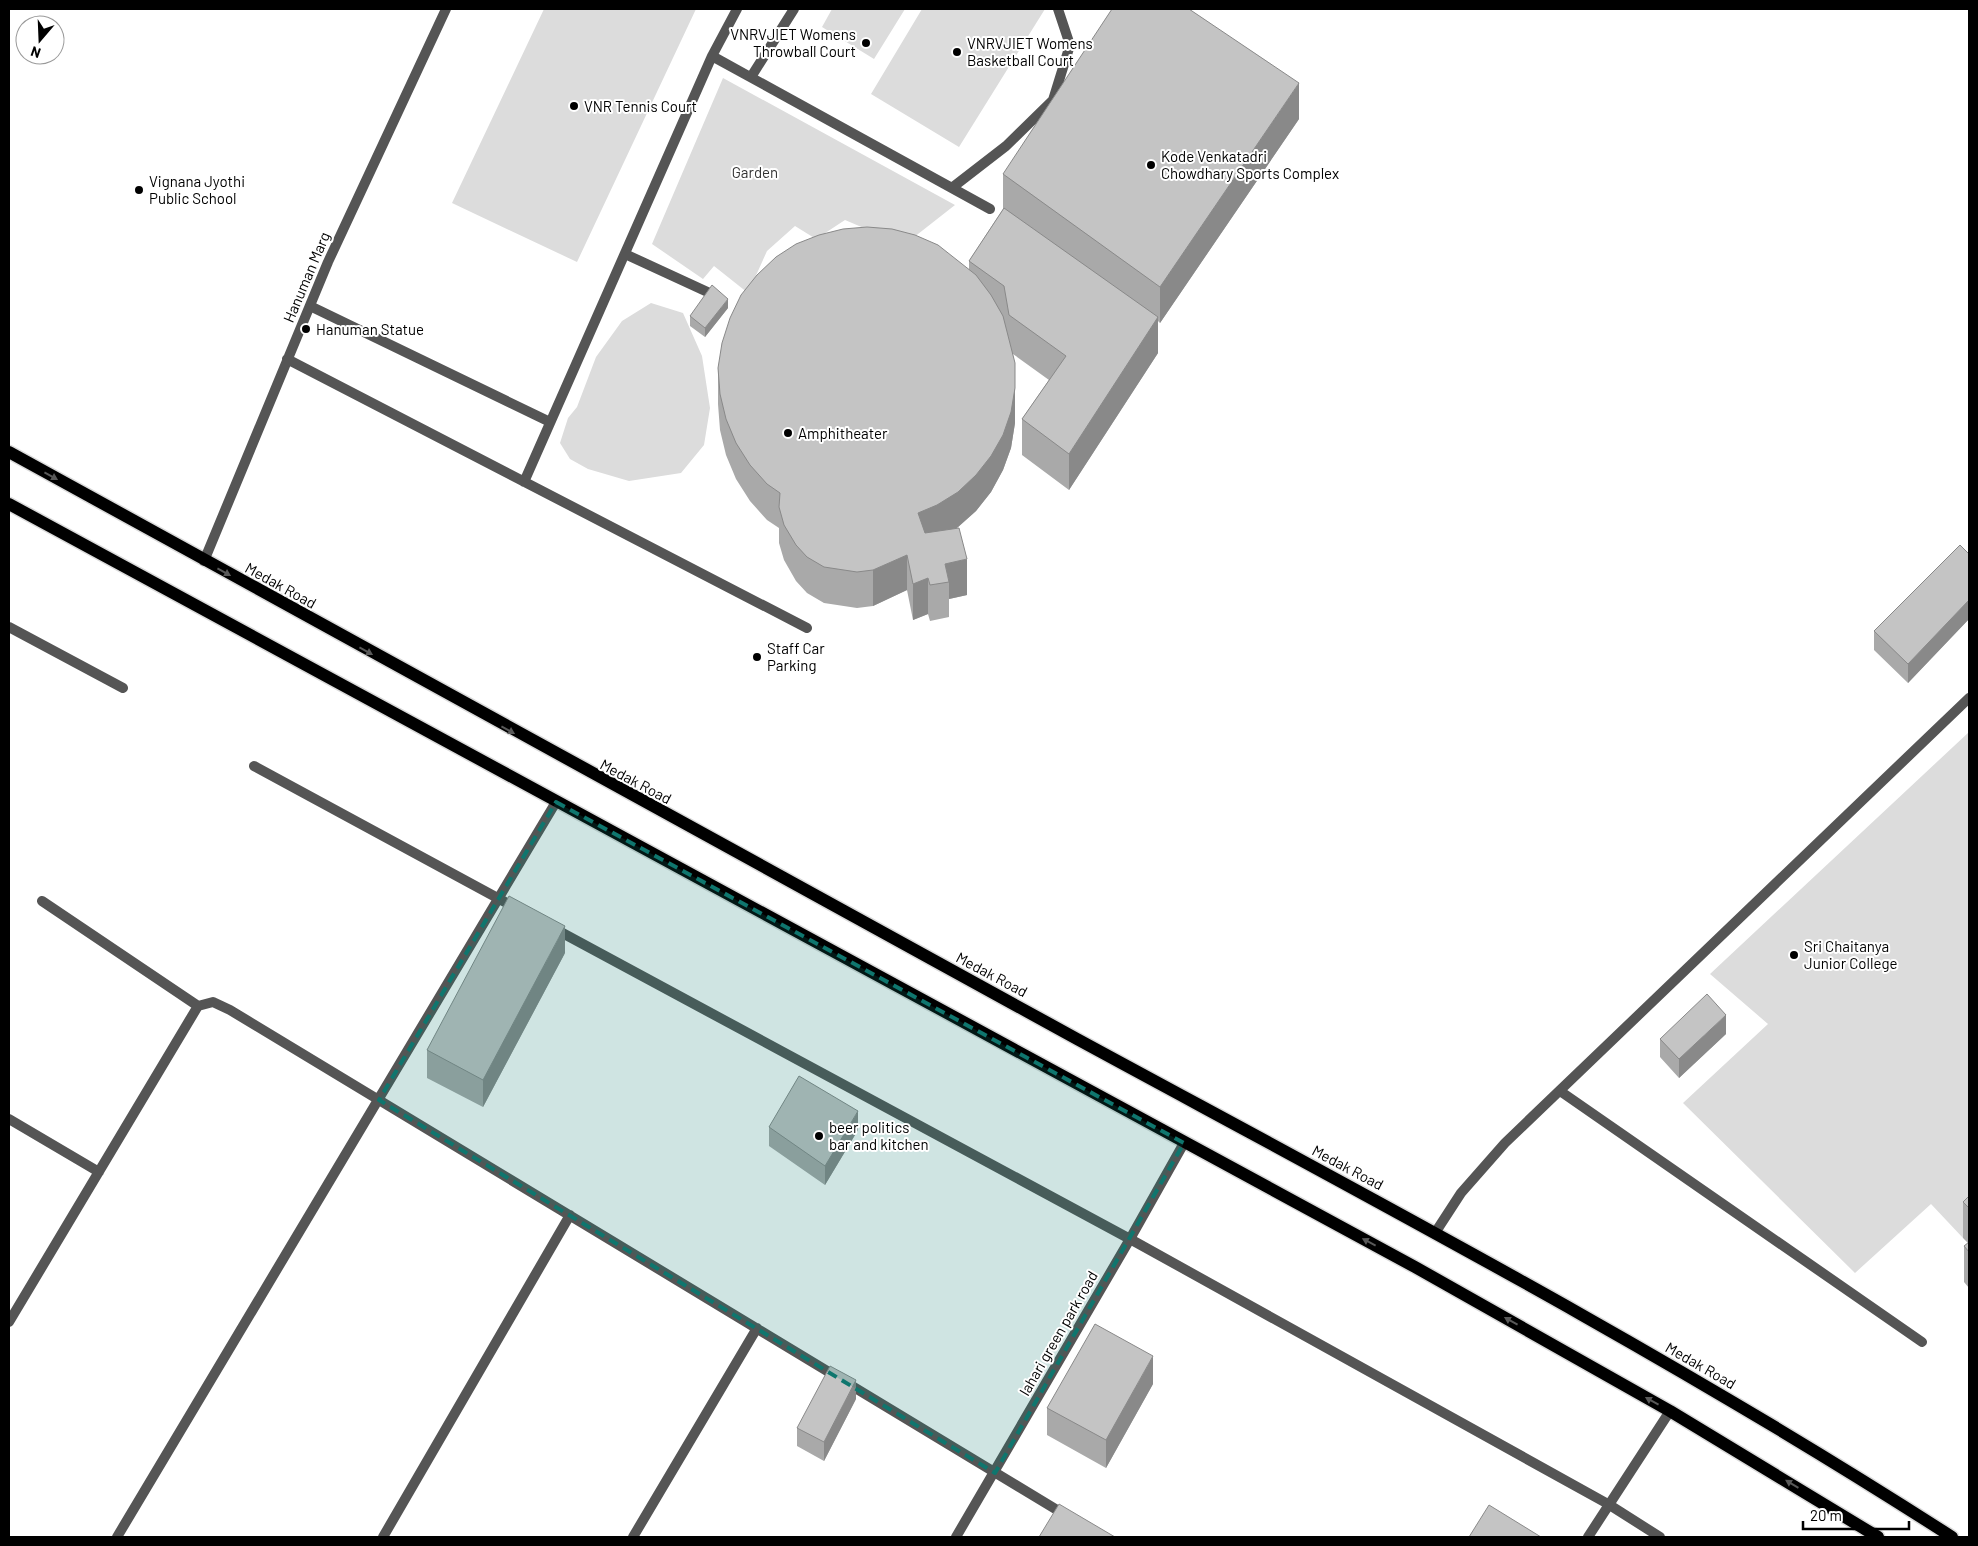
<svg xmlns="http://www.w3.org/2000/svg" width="1978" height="1546" font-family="Barlow,sans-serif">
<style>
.green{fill:#dcdcdc}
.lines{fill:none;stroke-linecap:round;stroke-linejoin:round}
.primary-casing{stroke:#dbdbdb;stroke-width:15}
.service{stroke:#555;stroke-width:10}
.minor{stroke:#555;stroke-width:10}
.tertiary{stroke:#555;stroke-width:10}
.primary{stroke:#000;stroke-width:12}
.wall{fill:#a9a9a9}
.shaded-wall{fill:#898989}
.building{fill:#c4c4c4;stroke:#898989}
.oneway{fill:#595959}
.marked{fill:#0f766e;fill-opacity:0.2;stroke:#0f766e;stroke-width:4;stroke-dasharray:10 6;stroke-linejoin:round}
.poi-dot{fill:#000;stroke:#fff;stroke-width:2}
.labels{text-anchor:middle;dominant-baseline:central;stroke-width:4;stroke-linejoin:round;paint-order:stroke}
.poi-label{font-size:15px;fill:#000;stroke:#fff;text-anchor:start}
.park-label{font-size:15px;fill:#333;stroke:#fff}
.street-label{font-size:15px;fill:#000;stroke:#fff}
</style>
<rect width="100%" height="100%" fill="#fff"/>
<path class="green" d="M544,9H696L577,262L452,203Z
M832,9H905L874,59L822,27Z
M922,9H1045L959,147L871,94Z
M723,78L955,205L904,245L845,220L816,239L795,226L767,251L748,293L714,266L703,279L652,244Z
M651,303L683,313L702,356L710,408L704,445L681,473L629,481L588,469L570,459L560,443L568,418L577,407L596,357L622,321Z
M1969,732V1232L1963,1238L1931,1204L1855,1273L1683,1103L1768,1024L1710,974Z"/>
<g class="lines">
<defs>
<path id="primary" d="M9,452C364,650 720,846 1077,1039C1372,1199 1670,1355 1952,1537
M9,504L1415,1267L1670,1411L1878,1537"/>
</defs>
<use href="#primary" class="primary-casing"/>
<path class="service" d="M712,56L990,209
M751,77L794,9
M953,187L1006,146L1053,100L1070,45L1058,9
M625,254L714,295
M310,306L550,422
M287,359L807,628
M524,482L712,56L737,9
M204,561L328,262L446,9
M254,766L516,908
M555,929L1130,1239L1608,1504L1660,1537
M1560,1091L1922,1342
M1435,1233L1461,1193L1505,1143L1969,698"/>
<path class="minor" d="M9,627L123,688
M42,901L198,1006
M9,1119L99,1172
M9,1322L198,1006L213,1002L230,1010L1067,1516
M117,1537L556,802
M383,1537L570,1215
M633,1537L757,1328
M1588,1537L1670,1411"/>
<path class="tertiary" d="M956,1537L1130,1239L1184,1143"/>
<use href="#primary" class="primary"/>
</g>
<path class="wall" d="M1299,119L1160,323L1158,321V353L1069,490L1022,455V419L1049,380L1013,354L1015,423L1011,448L1003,470L991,492L976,511L957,528L967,595L949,599V617L930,621L928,614L913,620L907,590L873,606L857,608L824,603L807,593L796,581L784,560L779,543V528L767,520L750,501L736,479L726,455L720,430L718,404V368L969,269V261L1003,209V174Z
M728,308L705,337L690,326V316Z
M1969,554V619L1908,683L1874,650V631Z
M565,953L483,1107L427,1078V1050Z
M1726,1034L1679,1078L1660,1057V1039Z
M769,1127L858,1130L825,1185L769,1146Z
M1969,1196V1288L1964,1282V1246L1968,1243L1963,1238V1202Z
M1153,1384L1106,1468L1047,1435V1408Z
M856,1399L824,1461L797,1446V1428Z"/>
<path class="shaded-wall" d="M1299,83V119L1160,323V287Z
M728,299V308L705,337V328Z
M1158,317V353L1069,490V454Z
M1015,388V423L1011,448L1003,470L991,492L976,511L958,527L937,541L918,549V513Z
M907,555V590L873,606V570Z
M967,559V595L949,599V582L945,564Z
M928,578V614L913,620V584Z
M1969,600V619L1908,683V664Z
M565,926V953L483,1107V1080Z
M1726,1015V1034L1679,1078V1059Z
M858,1111V1130L825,1185V1166Z
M1153,1356V1384L1106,1468V1440Z
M856,1380V1399L824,1461V1442Z"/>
<path class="building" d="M1112,9H1189L1299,83L1160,287L1003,174Z
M1004,208L1158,317L1069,454L1022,419L1066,356L1009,315L1004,286L969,261Z
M867,227L892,229L915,235L938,245L976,275L991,295L1003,316L1015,363V388L1011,412L1003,435L991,456L976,475L958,492L937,505L918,513L925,533L959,528L967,559L945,564L949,582L930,585L928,578L913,584L907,555L873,570L857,572L824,567L807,557L796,545L784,525L779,507L780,493L767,484L750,465L736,443L726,419L720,394L718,368L722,343L730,318L741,295L757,275L776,257L796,244L819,235L843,229Z
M712,285L728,299L705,328L690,316Z
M1960,545L1969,554V600L1908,664L1874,631Z
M509,896L565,926L483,1080L427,1050Z
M1707,994L1726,1015L1679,1059L1660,1039Z
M799,1076L858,1111L825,1166L769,1127Z
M1969,1196V1208L1963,1202Z
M1969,1242V1252L1964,1246Z
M1095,1324L1153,1356L1106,1440L1047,1408Z
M830,1366L856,1380L824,1442L797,1428Z
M1059,1504L1115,1537H1039Z
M1489,1505L1541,1537H1469Z"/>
<defs><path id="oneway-solid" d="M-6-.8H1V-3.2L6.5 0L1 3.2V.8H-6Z" transform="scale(1.25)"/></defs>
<g class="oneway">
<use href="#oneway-solid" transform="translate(51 476) rotate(29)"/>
<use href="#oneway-solid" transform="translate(224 572) rotate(29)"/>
<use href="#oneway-solid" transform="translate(366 651) rotate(29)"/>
<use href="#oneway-solid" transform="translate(508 730) rotate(29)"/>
<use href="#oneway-solid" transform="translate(1369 1242) rotate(-152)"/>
<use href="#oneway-solid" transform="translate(1511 1321) rotate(-151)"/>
<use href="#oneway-solid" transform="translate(1652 1401) rotate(-151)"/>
<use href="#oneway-solid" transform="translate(1792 1484) rotate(-149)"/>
</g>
<path class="marked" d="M556,802L1184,1143L995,1473L379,1100Z"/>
<g class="poi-dot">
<circle cx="866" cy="43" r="5"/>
<circle cx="957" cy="52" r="5"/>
<circle cx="574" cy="106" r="5"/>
<circle cx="1151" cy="165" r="5"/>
<circle cx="139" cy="190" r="5"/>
<circle cx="306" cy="329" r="5"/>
<circle cx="788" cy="433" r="5"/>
<circle cx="757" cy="657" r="5"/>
<circle cx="1794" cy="955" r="5"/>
<circle cx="819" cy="1136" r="5"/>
</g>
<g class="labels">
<g class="poi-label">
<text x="856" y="34" text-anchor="end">VNRVJIET Womens<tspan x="856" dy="17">Throwball Court</tspan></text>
<text x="967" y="43">VNRVJIET Womens<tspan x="967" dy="17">Basketball Court</tspan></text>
<text x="584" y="106">VNR Tennis Court</text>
<text x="1161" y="156">Kode Venkatadri<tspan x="1161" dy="17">Chowdhary Sports Complex</tspan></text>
<text x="149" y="181">Vignana Jyothi<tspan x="149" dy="17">Public School</tspan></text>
<text x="316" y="329">Hanuman Statue</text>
<text x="798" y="433">Amphitheater</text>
<text x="767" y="648">Staff Car<tspan x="767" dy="17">Parking</tspan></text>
<text x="1804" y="946">Sri Chaitanya<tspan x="1804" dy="17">Junior College</tspan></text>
<text x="829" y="1127">beer politics<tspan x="829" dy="17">bar and kitchen</tspan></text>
</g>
<g class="park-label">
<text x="755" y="172">Garden</text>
</g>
<g class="street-label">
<text transform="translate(306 277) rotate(-67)">Hanuman Marg</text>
<text transform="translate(281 585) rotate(29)">Medak Road</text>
<text transform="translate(636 781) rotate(28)">Medak Road</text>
<text transform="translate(992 974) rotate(28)">Medak Road</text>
<text transform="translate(1348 1167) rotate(28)">Medak Road</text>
<text transform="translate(1058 1333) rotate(-60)">lahari green park road</text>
<text transform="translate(1701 1365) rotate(30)">Medak Road</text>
</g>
</g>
<rect width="1978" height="1546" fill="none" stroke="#000000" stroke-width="20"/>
<g transform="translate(40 40) rotate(199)"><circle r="24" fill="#ffffff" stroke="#999999"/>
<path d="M0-4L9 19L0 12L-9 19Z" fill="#000000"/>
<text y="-8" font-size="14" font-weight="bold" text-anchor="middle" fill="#000000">N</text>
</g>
<path d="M1803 1521v8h106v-8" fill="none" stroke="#000000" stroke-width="2.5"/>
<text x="1810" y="1521" font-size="15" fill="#000000" stroke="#ffffff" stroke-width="4" paint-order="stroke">20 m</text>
</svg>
